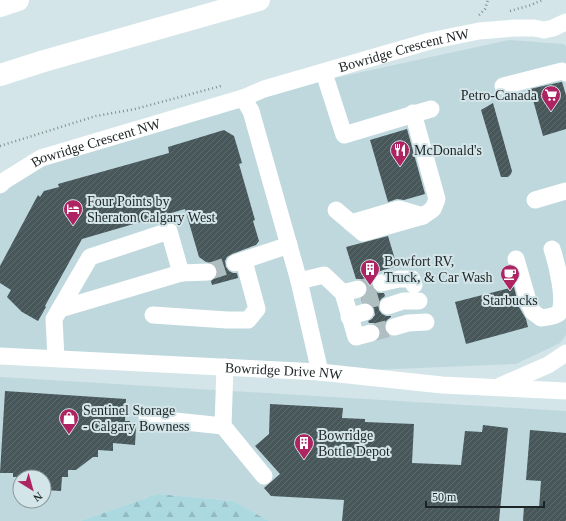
<svg xmlns="http://www.w3.org/2000/svg" width="566" height="521" font-family="'Times New Roman',serif">
<style>
.built{fill:#bed8dd;fill-rule:evenodd}
.forest{fill:url(#forest-firs)}
.building{fill:url(#building-hatch)}
.lines{fill:none;stroke-linecap:round;stroke-linejoin:round}
.minor-tunnel{stroke:#afbec1;stroke-width:17;stroke-dasharray:17 8;stroke-linecap:butt}
.path{stroke:#828f91;stroke-width:2.5;stroke-dasharray:1 3;stroke-linecap:butt}
.minor{stroke:#fff;stroke-width:17}
.highway{stroke:#fff;stroke-width:22}
.labels{text-anchor:middle;dominant-baseline:central;stroke-width:4;stroke-linejoin:round;paint-order:stroke}
.street-label{font-size:14px;fill:#1d2425;stroke:#d3e5e8}
.poi-label{font-size:14px;fill:#1d2425;stroke:#d3e5e8;text-anchor:start}
</style>
<defs>
<pattern id="forest-firs" width="22" height="20" patternUnits="userSpaceOnUse"><rect width="22" height="20" fill="#acd8e0"/><path d="M5 1l3.5 6h-7zM16 11l3.5 6h-7z" fill="#94b9c0"/></pattern>
<pattern id="building-hatch" width="6" height="6" patternUnits="userSpaceOnUse"><rect width="6" height="6" fill="#47575a"/><path d="M-1 1l2-2M0 6l6-6M5 7l2-2" fill="none" stroke="#5e6b6e"/></pattern>
</defs>
<rect width="100%" height="100%" fill="#d3e5e8"/>
<path class="built" d="M509,40L564,44L566,47V335L560,343L516,364L320,372L0,356V185L41,158L243,98Z
M0,377L566,411V521H269L233,501L158,494L80,521H0ZM20,477H44V501H20Z"/>
<path class="forest" d="M158,494L233,501L269,521H80Z"/>
<path class="building" d="M561,82H562L566,95V129L543,136L530,89Z
M493,103L512,171L511,174L508,177H501L481,110Z
M407,129L425,194L404,200L397,199L388,202L370,140Z
M224,130L234,136L242,163L239,164L255,220L253,221L259,241L256,245L232,254L227,257L225,261L226,267L229,271L233,273H237L238,278L212,285L211,281L217,276L218,272L217,267L213,263L206,262L199,257L185,209L82,239L45,306L46,307L38,321L22,312L7,297L11,290L0,283V266L38,195L40,197L44,191L59,187L58,184L169,153L168,147Z
M388,236L397,266L377,272L378,274L374,276L371,280V285L373,289L378,293H384L385,296L381,299L378,304L379,310L382,314L386,316H391V317L387,320L384,325L385,330L389,335L379,338L381,331L378,326L374,323H369L368,321L372,319L375,315L374,309L371,304L368,302H362L361,298L365,296L368,292V286L365,282L361,279H356L346,247Z
M514,287L519,307L526,319L528,327L466,344L455,302Z
M5,391L126,399L125,421H130V427H136L135,445L113,443V451L98,450V457H93L76,470H68V477H62L61,491L44,490V477H13V473H0Z
M270,404L343,408L342,418L365,419V422L414,424L412,463L461,465L465,431L482,432L483,425L508,428L499,521H342L344,500L271,496L264,488L280,474L255,446L269,434Z
M530,430L566,433V521H523L524,506L539,508L541,481L526,480Z"/>
<g class="lines">
<path class="minor-tunnel" d="M208,272L235,263
M358,289L381,283
M362,302L385,295
M371,333L394,327"/>
<path class="path" d="M510,11L531,5L542,0
M479,15L485,9L488,0
M0,146L96,116L135,109L221,86"/>
<g class="minor">
<path d="M324,73L344,135L431,109"/>
<path d="M503,86L562,71L566,73"/>
<path d="M243,98L251,111L299,281L320,372"/>
<path id="s1" d="M0,185L4,181L41,158L243,98L264,89L430,41L479,31L515,28H534L544,30L553,28L566,22"/>
<path d="M535,200L566,191"/>
<path d="M336,210L363,233L423,216L433,209L437,199L413,113"/>
<path d="M351,223L399,209L423,216"/>
<path d="M516,259L529,304L533,312L541,318C548,317 554,317 559,313C566,301 557,264 552,249"/>
<path d="M235,263L289,245"/>
<path d="M181,273L208,272"/>
<path d="M299,281L324,275L343,293L356,337L371,333"/>
<path d="M381,283L399,279H412L414,285"/>
<path d="M343,293L358,289"/>
<path d="M388,306L403,301H419"/>
<path d="M153,315L227,320H248L257,309L244,261"/>
<path d="M349,317L365,312"/>
<path d="M394,327L408,323L426,322"/>
<path id="s2" d="M0,356L320,372L442,385L566,391"/>
<path d="M56,358L54,319L90,257L169,231L181,273L60,309"/>
<path d="M500,386L548,365L566,353"/>
<path d="M147,418L223,426L225,367"/>
<path d="M223,426L264,476"/>
</g>
<path class="highway" d="M0,6L18,0
M0,75L44,61L259,0"/>
</g>
<defs>
<symbol id="supermarket-pin" viewBox="-11 -11 22 30"><path d="M0 17L-7.5 6A9.5 9.5 0 1 1 7.5 6Z" fill="#ae2362" stroke="#d3e5e8"/><path d="M-6-5.5h2.5l.6 2H6L4.5 2H-2.5L-4.4-4H-6ZM-1.5 3.2a1.3 1.3 0 1 0 .1 0ZM3 3.2a1.3 1.3 0 1 0 .1 0Z" fill="#fff"/></symbol>
<symbol id="restaurant-pin" viewBox="-11 -11 22 30"><path d="M0 17L-7.5 6A9.5 9.5 0 1 1 7.5 6Z" fill="#ae2362" stroke="#d3e5e8"/><path d="M-5-6h1v4h1v-4h1v4h1v-4h1v5L-1.5 .5V6h-2V.5L-5-1ZM5-6V6H3V1.5H1.5Q1.5-4 5-6Z" fill="#fff"/></symbol>
<symbol id="hotel-pin" viewBox="-11 -11 22 30"><path d="M0 17L-7.5 6A9.5 9.5 0 1 1 7.5 6Z" fill="#ae2362" stroke="#d3e5e8"/><path d="M-6-4.5h1.5V1H6V5H4.5V3h-9V5H-6ZM-4 0a1.8 1.8 0 1 1 3.6 0ZM.5 0V-2.5h3Q6-2.5 6 0Z" fill="#fff"/></symbol>
<symbol id="building-pin" viewBox="-11 -11 22 30"><path d="M0 17L-7.5 6A9.5 9.5 0 1 1 7.5 6Z" fill="#ae2362" stroke="#d3e5e8"/><path d="M-4-6H4V6H1V3H-1V6H-4ZM-2.5-4.3h1.7v1.8h-1.7ZM.8-4.3h1.7v1.8H.8ZM-2.5-1h1.7V.8h-1.7ZM.8-1h1.7V.8H.8Z" fill="#fff"/></symbol>
<symbol id="cafe-pin" viewBox="-11 -11 22 30"><path d="M0 17L-7.5 6A9.5 9.5 0 1 1 7.5 6Z" fill="#ae2362" stroke="#d3e5e8"/><path d="M-5.5-4.5H6V0H3Q3 3.5 0 3.5H-2.5Q-5.5 3.5-5.5 0ZM3-3.2v2h1.7v-2ZM-6 4.5H4V6H-6Z" fill="#fff"/></symbol>
<symbol id="shop-pin" viewBox="-11 -11 22 30"><path d="M0 17L-7.5 6A9.5 9.5 0 1 1 7.5 6Z" fill="#ae2362" stroke="#d3e5e8"/><path d="M-5-2.5h2.3a2.7 3.5 0 0 1 5.4 0H5L5.5 6h-11ZM-1.5-2.5h3a1.5 2.3 0 0 0-3 0Z" fill="#fff"/></symbol>
</defs>
<g fill-rule="evenodd">
<use href="#supermarket-pin" x="540" y="84" width="22" height="30"/>
<use href="#restaurant-pin" x="389" y="139" width="22" height="30"/>
<use href="#hotel-pin" x="62" y="198" width="22" height="30"/>
<use href="#building-pin" x="359" y="258" width="22" height="30"/>
<use href="#cafe-pin" x="499" y="263" width="22" height="30"/>
<use href="#shop-pin" x="58" y="407" width="22" height="30"/>
<use href="#building-pin" x="293" y="432" width="22" height="30"/>
</g>
<g class="labels">
<g class="street-label">
<text stroke="none"><textPath href="#s1" startOffset="428">Bowridge Crescent NW</textPath></text>
<text stroke="none"><textPath href="#s1" startOffset="106">Bowridge Crescent NW</textPath></text>
<text stroke="none"><textPath href="#s2" startOffset="284">Bowridge Drive NW</textPath></text>
</g>
<g class="poi-label">
<text x="537" y="95" text-anchor="end">Petro-Canada</text>
<text x="414" y="150">McDonald's</text>
<text x="87" y="201">Four Points by<tspan x="87" dy="16">Sheraton Calgary West</tspan></text>
<text x="384" y="261">Bowfort RV,<tspan x="384" dy="16">Truck, &amp; Car Wash</tspan></text>
<text x="510" y="300" text-anchor="middle">Starbucks</text>
<text x="83" y="410">Sentinel Storage<tspan x="83" dy="16">- Calgary Bowness</tspan></text>
<text x="318" y="435">Bowridge<tspan x="318" dy="16">Bottle Depot</tspan></text>
</g>
</g>
<g transform="translate(32 489) rotate(143)"><circle r="19" fill="#d3e5e8" stroke="#8a989a"/>
<path d="M0-3L7 15L0 10L-7 15Z" fill="#ae2362"/>
<text y="-6" font-size="11" font-weight="bold" text-anchor="middle" fill="#1d2425">N</text>
</g>
<path d="M426 501v6h118v-6" fill="none" stroke="#1d2425" stroke-width="2"/>
<text x="432" y="501" font-size="12" fill="#1d2425" stroke="#d3e5e8" stroke-width="3" paint-order="stroke">50 m</text>
</svg>
